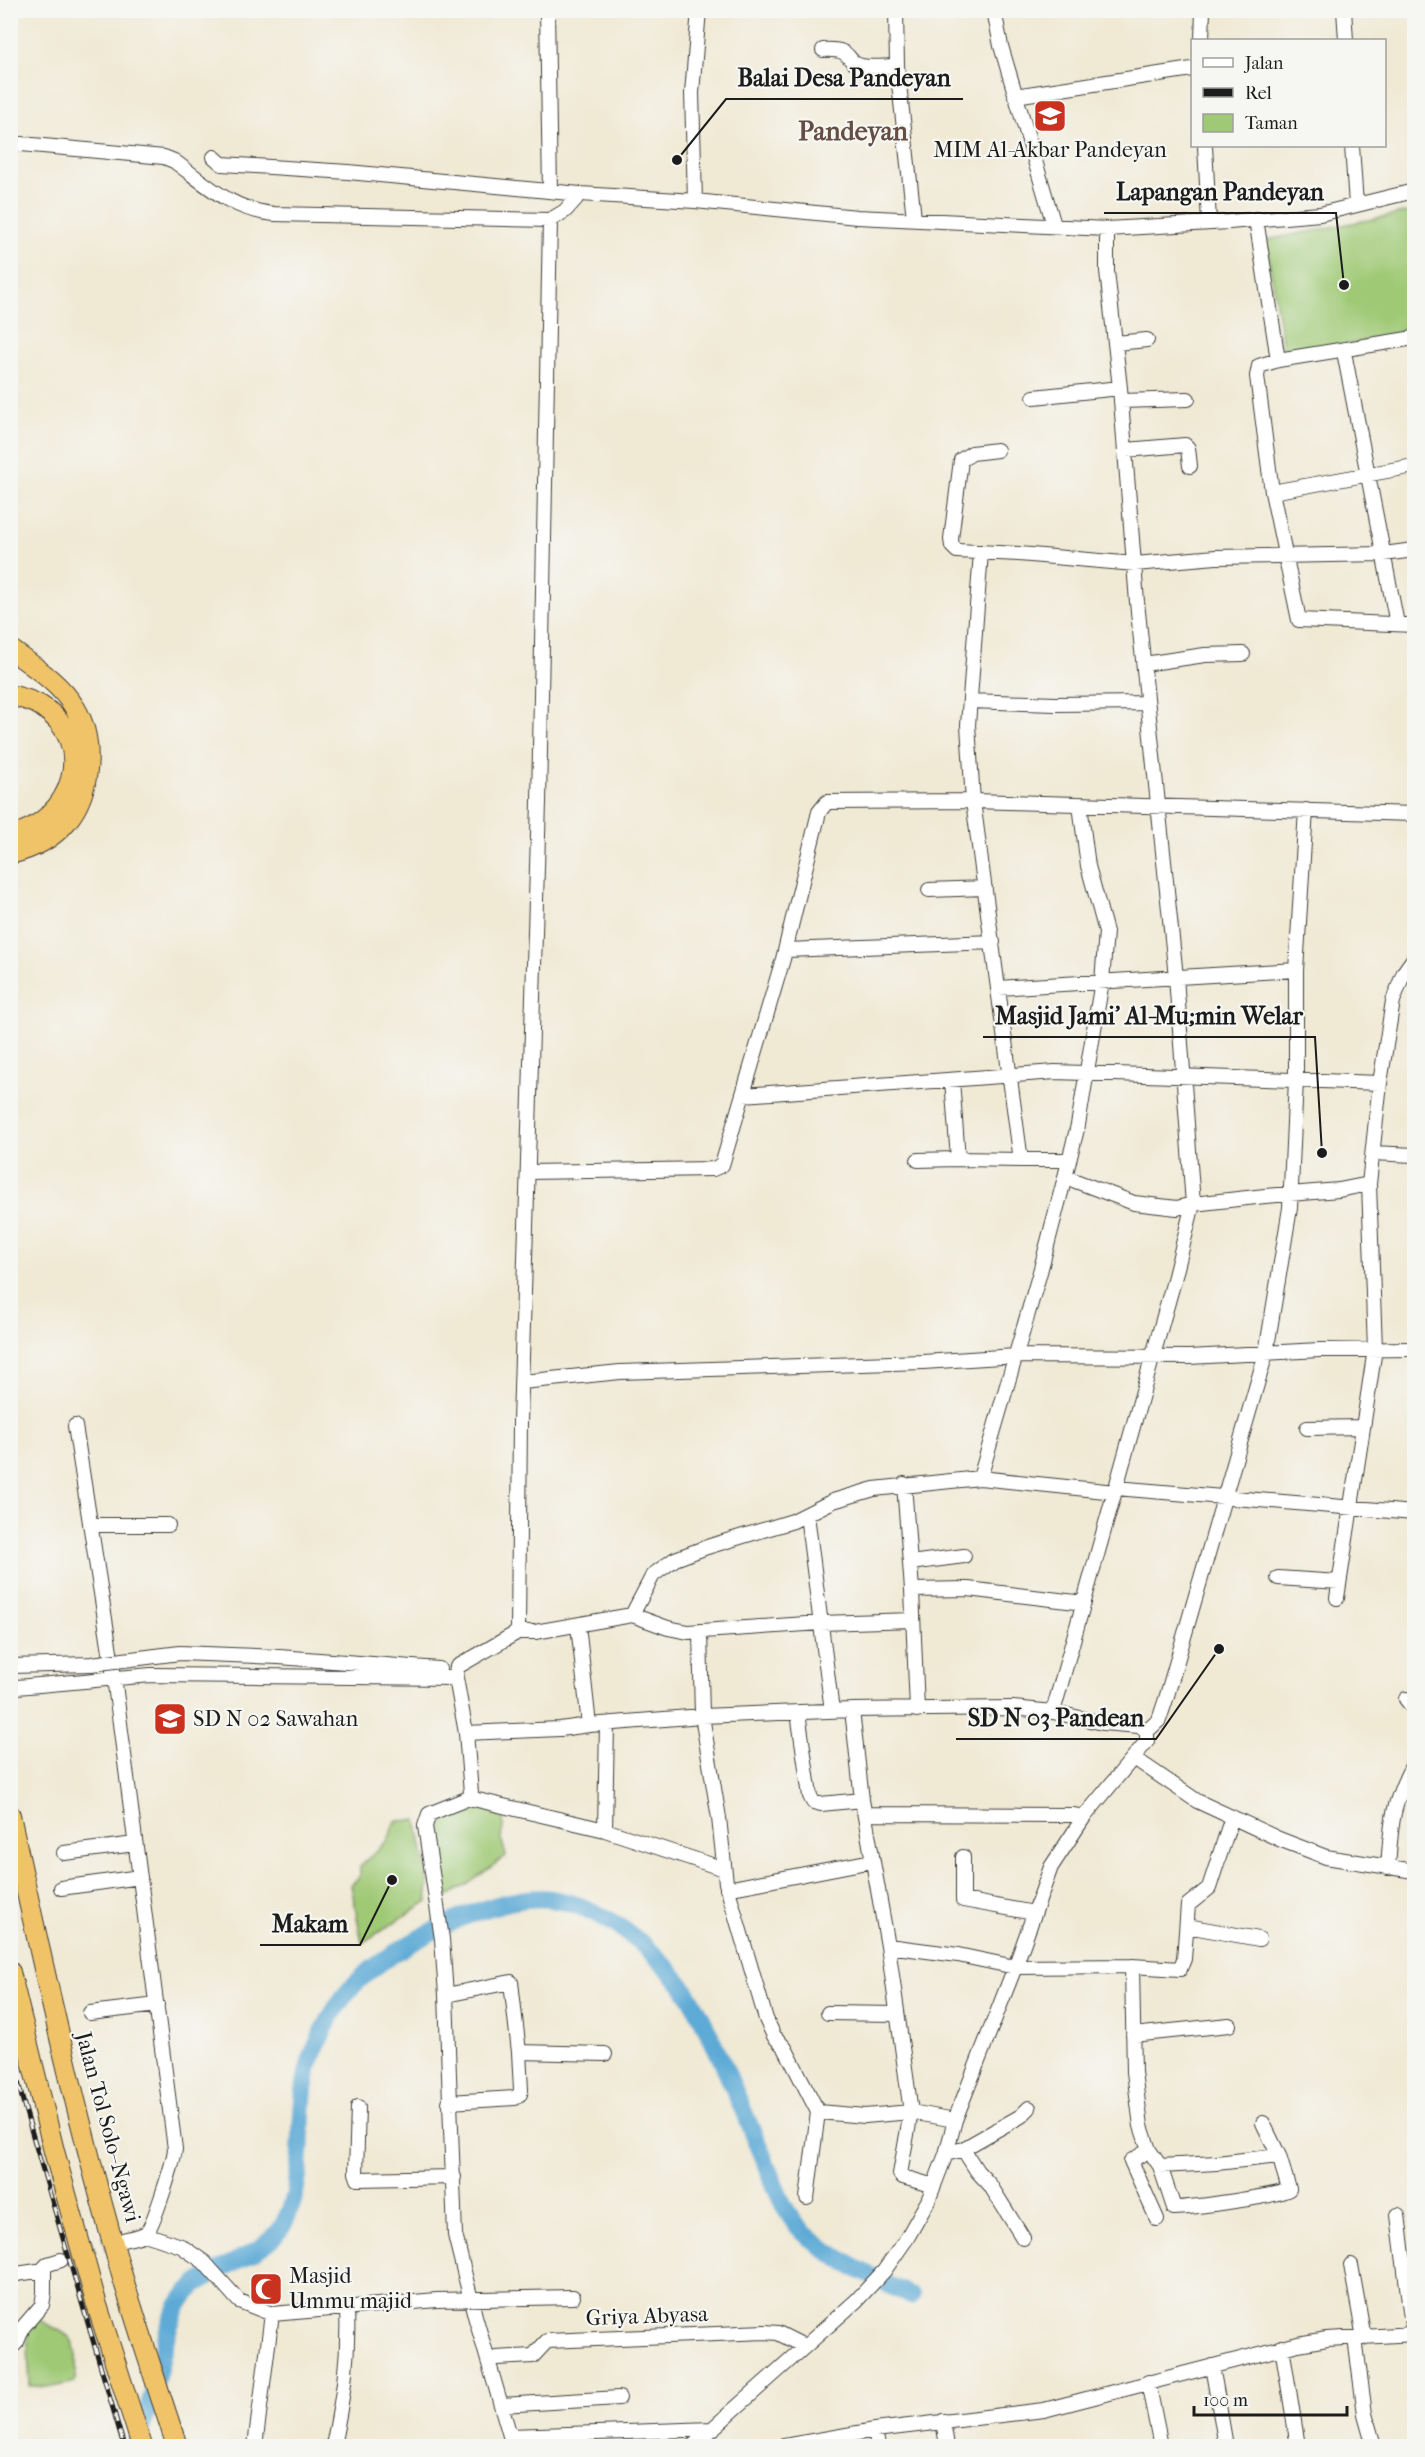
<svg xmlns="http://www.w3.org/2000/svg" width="1425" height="2457" font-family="'IM FELL French Canon',serif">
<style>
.green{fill:#9fc975;stroke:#5e7248;stroke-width:1.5}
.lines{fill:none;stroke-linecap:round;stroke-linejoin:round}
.river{stroke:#5daad6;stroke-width:18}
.minor-tunnel{stroke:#d0cab8;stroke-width:14;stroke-dasharray:14 7;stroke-linecap:butt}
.minor-casing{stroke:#3c3b38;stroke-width:16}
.highway-casing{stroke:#3c3b38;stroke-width:22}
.minor{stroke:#fff;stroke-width:14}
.highway{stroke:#f0c369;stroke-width:20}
.rail-casing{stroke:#1c1c1c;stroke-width:5}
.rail{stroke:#f6f6f2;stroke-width:3;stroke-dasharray:9;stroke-linecap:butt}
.minor-bridge-casing{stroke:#3c3b38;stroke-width:16;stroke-linecap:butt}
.minor-bridge{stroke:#fff;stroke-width:14}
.labels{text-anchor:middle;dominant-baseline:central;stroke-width:4.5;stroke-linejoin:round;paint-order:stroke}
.poi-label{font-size:22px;fill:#1c1c1c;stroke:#f6f6f2;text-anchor:start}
.street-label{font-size:22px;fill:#1c1c1c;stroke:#f6f6f2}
.quarter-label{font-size:26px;font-weight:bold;fill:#634d44;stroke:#f6f6f2}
.leader{fill:none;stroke:#1c1c1c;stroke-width:2}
.callout-dot{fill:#1c1c1c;stroke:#f6f6f2;stroke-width:2}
.callout-label{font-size:24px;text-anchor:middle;font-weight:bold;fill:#1c1c1c;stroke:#f6f6f2;stroke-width:4.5;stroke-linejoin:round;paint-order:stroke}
</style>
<rect width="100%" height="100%" fill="#f6f6f2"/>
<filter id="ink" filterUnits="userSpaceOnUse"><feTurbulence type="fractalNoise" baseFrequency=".0167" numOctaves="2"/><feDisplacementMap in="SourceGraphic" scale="12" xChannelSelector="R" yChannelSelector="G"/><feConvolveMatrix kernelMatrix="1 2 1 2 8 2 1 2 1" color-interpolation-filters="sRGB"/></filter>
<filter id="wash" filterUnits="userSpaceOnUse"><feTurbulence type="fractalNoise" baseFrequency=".008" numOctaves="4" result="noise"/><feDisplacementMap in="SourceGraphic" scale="24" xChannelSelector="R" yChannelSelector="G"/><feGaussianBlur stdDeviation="1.35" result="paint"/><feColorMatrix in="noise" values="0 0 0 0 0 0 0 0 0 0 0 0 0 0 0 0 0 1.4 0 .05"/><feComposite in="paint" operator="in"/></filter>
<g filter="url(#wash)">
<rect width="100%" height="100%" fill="#f0e9d4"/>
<path class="green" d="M1414,211V331L1342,346L1284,354L1266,240Z
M471,1804L504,1811L502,1841L506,1856L468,1884L441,1900L432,1833L434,1819Z
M417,1820L429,1884L427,1891L428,1901L362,1943L351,1885L360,1876V1866L388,1840L396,1821Z
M36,2317C45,2325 55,2327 65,2334C80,2343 76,2367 75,2382L53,2387L30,2386L27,2329Z"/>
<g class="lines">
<path class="river" d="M136,2442C144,2422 151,2401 156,2380C164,2352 167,2316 187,2293C211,2267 268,2254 283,2225C312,2172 291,2107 314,2051C324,2029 337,2001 355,1984C393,1946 497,1891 551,1899C601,1906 650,1945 681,1984C698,2006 709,2034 721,2059C735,2092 749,2124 763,2156C773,2181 783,2213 803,2232C833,2260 874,2277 911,2296"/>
</g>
</g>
<g filter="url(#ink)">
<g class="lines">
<path class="minor-tunnel" d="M61,2260L121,2241"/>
<defs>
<path id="minor" d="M547,10L550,191
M896,10L897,66L914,218
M994,10L1001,46L1054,225
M1344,10L1346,40
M1202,40L1203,10
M823,50C856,48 844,63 862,66C872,68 886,66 897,66
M1015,96L1192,69
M10,143L164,157L174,161C207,185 231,210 274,214L550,220L565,211L580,194L695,201L857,217L1107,229L1229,222L1320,214L1414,191
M1205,146L1209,222
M1352,146L1356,205
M214,157L222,164L348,172L580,194
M695,201L692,93L699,10
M1256,219L1278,360L1414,338
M1116,343L1147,340
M1344,352L1397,624
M1278,360L1259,366L1257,376L1272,492L1299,620L1414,625
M1034,397L1120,388
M1121,401L1188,399
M997,450L972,453L961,460L951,539L952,546L957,551L1019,554L1135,564L1216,557L1384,554L1414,550
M1126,450L1185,445L1188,448L1190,466
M1272,492L1414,466
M981,552L968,725L973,801L1019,1146L1021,1160H1069
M1144,664L1205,655L1243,654
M970,701L1055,704L1147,703
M929,890L985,888
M786,950L993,942
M998,988L1296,970
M952,1080L958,1159L1021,1160
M743,1095L1055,1072L1380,1083
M1373,1153L1414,1155
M918,1160L958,1159
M528,1172L713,1169L722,1165L783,959L819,812L827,802L973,801L1414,814
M1065,1177L1134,1203L1177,1208L1193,1204L1265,1196L1339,1190L1369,1184
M522,1382L620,1372L923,1362L1016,1356L1189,1357L1320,1350L1414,1349
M75,1426L114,1677L175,2149C174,2161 153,2227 146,2233C140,2237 130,2238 123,2240
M1307,1428L1362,1427
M980,1478L1040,1272L1065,1177L1078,1125L1102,981L1106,932L1088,866L1080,805
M904,1484L912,1590L917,1710
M1116,1488L1414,1513
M807,1515L832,1711
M90,1525H168
M910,1563L964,1556
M1278,1578L1339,1582
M912,1590L968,1589L1084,1603
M1337,1598L1375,1349L1369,1184L1380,1083L1393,1001L1404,972L1414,958
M632,1615L653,1575L675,1559L707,1547L793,1521L833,1501L874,1489L980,1478L1115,1492
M913,1620L821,1623L688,1632L668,1628L632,1615L535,1632H518L457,1667L456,1678L466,1733L560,1729L589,1725L702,1716L852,1710L1013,1708L1053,1712L1103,1723L1139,1726L1147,1731
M578,1625L589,1725
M700,1631L702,1716L719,1818L726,1883L766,2019L774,2036L785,2048L818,2112L865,2116L911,2112L900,2174L903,2177L934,2186
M518,1632L520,1422L539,802L550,220
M279,1657L439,1669
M17,1687L151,1675L456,1678
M1406,1699L1414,1709
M852,1710L862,1800L888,1946L911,2112L955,2120
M1053,1712L1173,1284L1193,1204L1176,977L1137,602L1120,388L1107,271V229
M798,1713L810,1796L813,1802L821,1804L862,1800
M1147,1731L1159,1720L1166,1699L1266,1353L1290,1208L1296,1080V970L1306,810
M466,1733L471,1793L469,1798L429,1814L425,1826L442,1939L446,1995L455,2235L475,2316L513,2446
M1134,1758L1197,1801L1279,1839L1326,1857L1414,1871
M469,1798L605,1830L724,1869
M865,1814L1074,1815L1084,1817
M605,1830L607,1724
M64,1853L135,1844
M963,1857V1900L1034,1913
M1388,1868C1391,1823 1392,1803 1414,1762
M61,1888L140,1877
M727,1889L872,1861
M1187,1926L1259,1939
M888,1946L958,1955L1015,1967L1132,1966L1180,1969L1184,1959L1188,1905L1209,1888L1232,1817
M1132,1966L1134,2072L1141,2126L1149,2150L1160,2166L1174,2208C1189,2208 1281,2196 1289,2189L1279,2156L1217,2163L1160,2166
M446,1995L511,1982L519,2052L521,2090L520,2094L515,2098L449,2102
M90,2013L157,2005
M828,2013L896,2014
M1133,2035L1229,2025
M519,2052L605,2054
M358,2107L356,2173L358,2179L454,2177
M1263,2123L1279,2156
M963,2149L1021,2116L1029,2108
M1149,2150L1131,2161L1157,2219
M946,2154L963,2149L977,2171L990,2185L1023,2238
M807,2198L818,2112
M1398,2215L1413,2334
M145,2234L181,2246L204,2262L239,2301L272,2314L437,2300L573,2297
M1351,2265L1364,2338
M10,2275L44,2270
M1355,2338L1365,2414L1374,2446
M1282,2347L1298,2446
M10,2349L17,2342L23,2327L42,2305L44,2293V2268L48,2264L61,2260
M496,2358L533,2356L547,2341L765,2332L778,2333L804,2346
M1212,2366L1226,2446
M1148,2382L1161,2446
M501,2405L619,2398
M943,2421L947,2446
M875,2430L878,2446
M510,2436L713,2429
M255,2446L272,2314
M333,2446C343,2398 349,2359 347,2309
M693,2446L856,2301L884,2271L907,2238L928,2201L946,2154L955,2120L1015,1967L1051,1867L1084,1817L1147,1741V1731
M784,2446L875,2430L1044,2410L1298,2344L1327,2339L1414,2334"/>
<path id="highway" d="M10,649C33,666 60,683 75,708C95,741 91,793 66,822C52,839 31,849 10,854
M10,695C21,698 32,700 41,706C99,743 73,822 10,836
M10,1815C44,1972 79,2129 124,2282C141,2337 159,2392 177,2446
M10,1972L54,2151L96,2302L142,2446"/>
</defs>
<use href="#minor" class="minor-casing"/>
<use href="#highway" class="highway-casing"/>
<use href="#minor" class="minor"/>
<use href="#highway" class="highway"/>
<defs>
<path id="rail" d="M10,2051L25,2109L124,2446"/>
</defs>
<use href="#rail" class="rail-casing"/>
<use href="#rail" class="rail"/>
<defs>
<path id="minor-bridge" d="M10,1666L91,1664L180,1653L279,1657"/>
</defs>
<use href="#minor-bridge" class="minor-bridge-casing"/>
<use href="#minor-bridge" class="minor-bridge"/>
</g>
</g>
<defs>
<symbol id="school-square" viewBox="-11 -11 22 22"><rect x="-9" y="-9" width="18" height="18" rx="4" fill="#c8321e" stroke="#f6f6f2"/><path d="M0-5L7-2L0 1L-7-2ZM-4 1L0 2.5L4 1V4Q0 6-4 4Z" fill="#fff"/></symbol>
<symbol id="mosque-square" viewBox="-11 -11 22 22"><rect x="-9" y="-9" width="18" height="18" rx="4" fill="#c8321e" stroke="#f6f6f2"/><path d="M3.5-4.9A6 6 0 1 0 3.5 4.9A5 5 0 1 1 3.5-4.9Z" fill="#fff"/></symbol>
</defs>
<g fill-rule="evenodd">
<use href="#school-square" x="1031" y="97" width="38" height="38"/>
<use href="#school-square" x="151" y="1700" width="38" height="38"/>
<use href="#mosque-square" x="247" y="2270" width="38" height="38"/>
</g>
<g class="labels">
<g class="poi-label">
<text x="1050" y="150" text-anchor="middle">MIM Al-Akbar Pandeyan</text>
<text x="193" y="1719">SD N 02 Sawahan</text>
<text x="289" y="2276">Masjid<tspan x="289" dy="25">Ummu majid</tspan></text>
</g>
<g class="street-label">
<text transform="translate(108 2127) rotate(75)">Jalan Tol Solo–Ngawi</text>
<text transform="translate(647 2316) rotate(-2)">Griya Abyasa</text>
</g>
<g class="quarter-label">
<text x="853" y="131">Pandeyan</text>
</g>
</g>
<path class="leader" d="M677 160L726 99H963M1344 285L1336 213H1104M1322 1153L1315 1037H983M1219 1649L1156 1739H956M392 1880L360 1945H260"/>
<g class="callout-dot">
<circle cx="677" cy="160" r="6"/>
<circle cx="1344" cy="285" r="6"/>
<circle cx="1322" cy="1153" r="6"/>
<circle cx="1219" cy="1649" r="6"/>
<circle cx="392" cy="1880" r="6"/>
</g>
<g class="callout-label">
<text x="844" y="86">Balai Desa Pandeyan</text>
<text x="1220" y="200">Lapangan Pandeyan</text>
<text x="1149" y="1024">Masjid Jami' Al-Mu;min Welar</text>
<text x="1056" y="1726">SD N 03 Pandean</text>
<text x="310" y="1932">Makam</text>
</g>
<rect width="1425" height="2457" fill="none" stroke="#f6f6f2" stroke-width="36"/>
<rect x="1191" y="39" width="195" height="108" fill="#f6f6f2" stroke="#9f9f9c" stroke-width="1.5"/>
<rect x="1203" y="58" width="30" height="9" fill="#ffffff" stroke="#9f9f9c" stroke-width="1.5"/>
<text x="1245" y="69" font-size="18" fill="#1c1c1c">Jalan</text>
<rect x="1203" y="88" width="30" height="9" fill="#1c1c1c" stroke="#9f9f9c" stroke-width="1.5"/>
<text x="1245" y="99" font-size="18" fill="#1c1c1c">Rel</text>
<rect x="1203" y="114" width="30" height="18" fill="#9fc975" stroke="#9f9f9c" stroke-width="1.5"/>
<text x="1245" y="129" font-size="18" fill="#1c1c1c">Taman</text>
<path d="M1194 2406v9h153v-9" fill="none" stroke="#1c1c1c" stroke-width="3"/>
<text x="1203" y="2406" font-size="18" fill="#1c1c1c" stroke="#f6f6f2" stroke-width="4.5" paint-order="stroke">100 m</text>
</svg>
